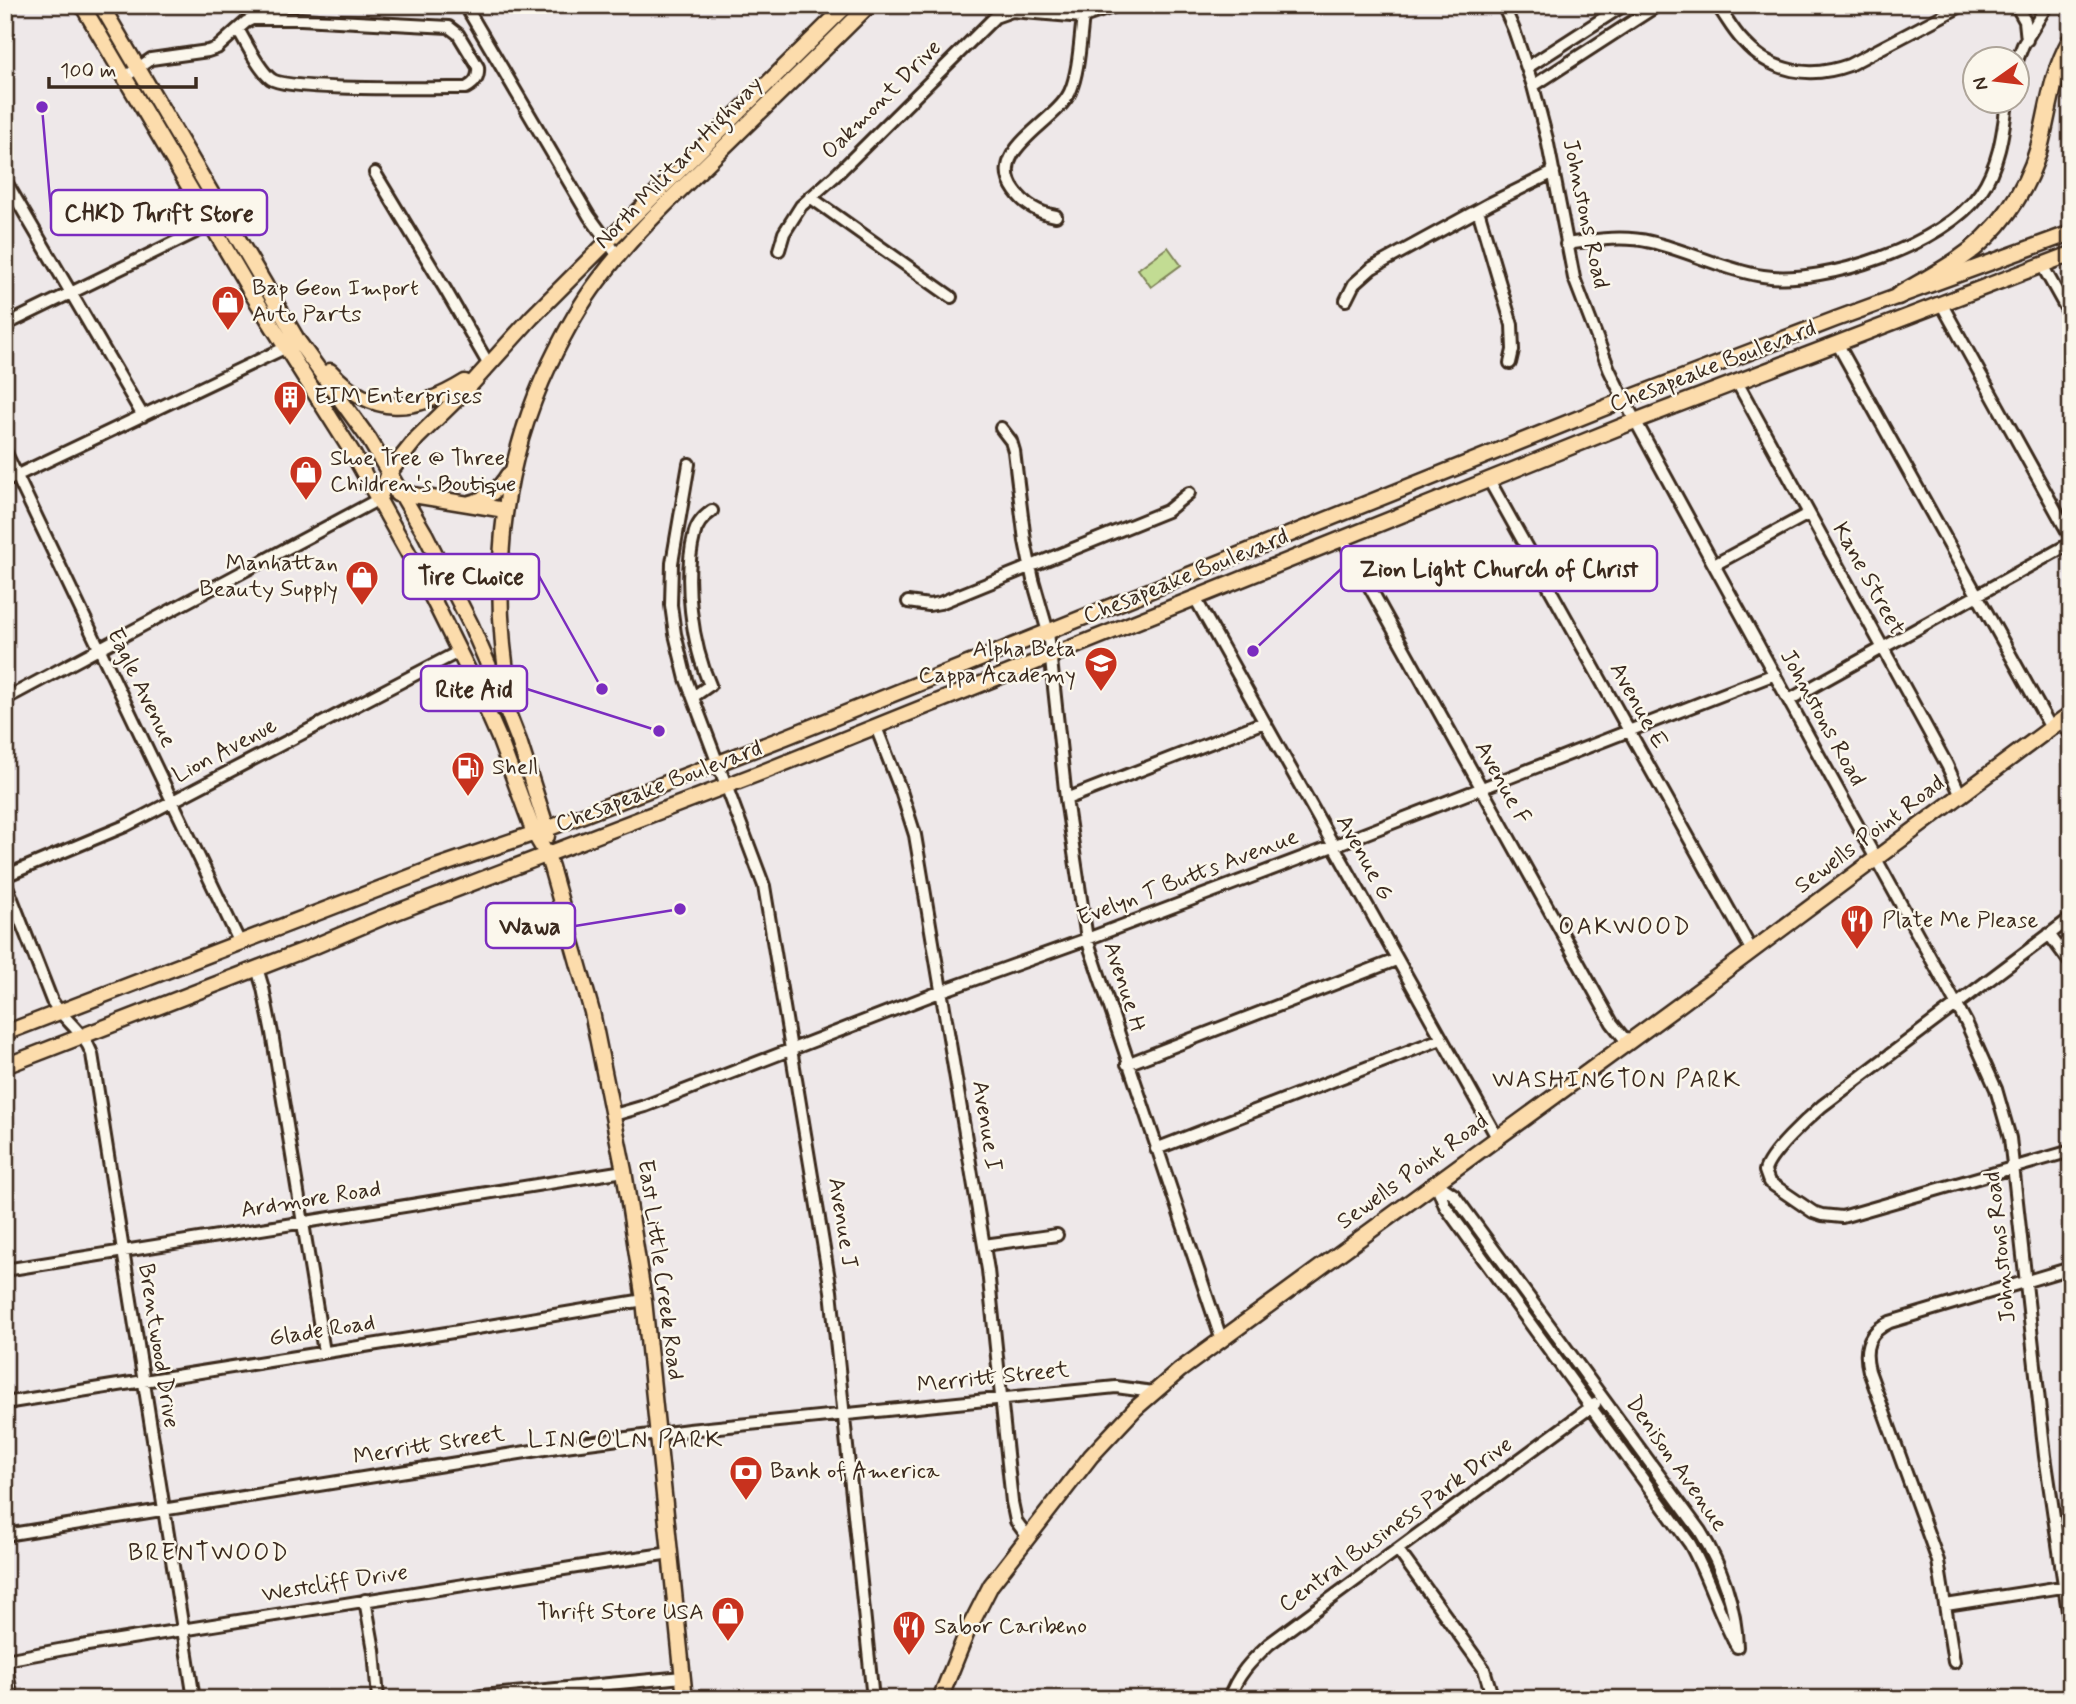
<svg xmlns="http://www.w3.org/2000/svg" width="2076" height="1704" font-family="Mynerve,sans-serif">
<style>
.green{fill:#c2dc93;stroke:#7e8358;stroke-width:2}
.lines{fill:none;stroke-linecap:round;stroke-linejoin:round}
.minor-casing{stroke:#3b2a1e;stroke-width:16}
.major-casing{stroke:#3b2a1e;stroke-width:19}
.highway-casing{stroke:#3b2a1e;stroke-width:21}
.minor{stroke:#fbf7ec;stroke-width:10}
.major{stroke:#fcdcac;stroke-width:14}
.highway{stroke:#fcdcac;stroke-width:16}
.labels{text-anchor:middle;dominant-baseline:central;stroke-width:5;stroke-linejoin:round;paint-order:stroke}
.street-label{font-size:23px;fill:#3b2a1e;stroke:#fbf7ec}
.poi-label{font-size:23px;fill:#3b2a1e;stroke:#fbf7ec;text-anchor:start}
.neighbourhood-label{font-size:24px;letter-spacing:2px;fill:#3b2a1e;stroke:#fbf7ec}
.leader{fill:none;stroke:#7b2cbf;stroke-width:2.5}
.callout-dot{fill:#7b2cbf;stroke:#fbf7ec;stroke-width:2.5}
.callout{fill:#fbf7ec;stroke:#7b2cbf;stroke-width:2.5}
.callout-label{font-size:24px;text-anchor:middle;font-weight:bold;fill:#3b2a1e}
</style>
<rect width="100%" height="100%" fill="#eee8e9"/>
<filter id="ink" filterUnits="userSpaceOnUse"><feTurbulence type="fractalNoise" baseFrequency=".0143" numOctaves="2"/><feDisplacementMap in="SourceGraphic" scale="14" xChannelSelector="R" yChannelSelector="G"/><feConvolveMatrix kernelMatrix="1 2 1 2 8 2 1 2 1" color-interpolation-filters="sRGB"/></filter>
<g filter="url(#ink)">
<path class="green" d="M1168,247L1181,265L1151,287L1138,269Z"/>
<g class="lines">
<defs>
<path id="minor" d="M465,5L589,216L618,256
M1503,5L1514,30L1533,86L1547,139L1574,278L1609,369L1624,400L1714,565L1966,1022L1996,1089L2010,1138L2045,1456L2071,1632
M1717,5C1726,17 1733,31 1743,41C1771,73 1811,79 1849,65L1963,5
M2016,5L2025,21L2027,40
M252,19H301L449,27L458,34L478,67C479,78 475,83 466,88C438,88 286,91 271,79C259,70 246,43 238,29L246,22Z
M2016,63L2023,45L2047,5
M1528,67L1624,5
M125,77L151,59L208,51L217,48L238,29
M1533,86L1658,5
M375,173L445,289L489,365
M5,180L143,416
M810,197L951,297
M1478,210L1512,325L1513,350L1510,363
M1056,216C1039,213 1025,205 1015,191C985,150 1055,124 1070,92C1079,72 1080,39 1083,17
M1566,244C1594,240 1623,235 1651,242C1689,251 1725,270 1763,276C1824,286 1945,244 1980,193C1999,166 2003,133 2007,102
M779,250L784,233L801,206L835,176L995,17L1012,11L1083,17L1119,5
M2042,265L2071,317
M1346,300L1354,284L1372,268L1489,204L1554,172
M1941,303L2071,538
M5,325L212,224
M1837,343L2051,728
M1737,382L1947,765L1961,796
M1001,428L1011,441L1014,451L1025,541L1033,580L1048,632L1066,799L1087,939L1222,1341
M5,451L240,943
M689,464L672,563L671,605L675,634L686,679L764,886L831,1291L873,1699
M1489,480L1752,951
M5,481L293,344
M1343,539L1612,1023L1623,1037L1631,1040
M1714,565L1808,514
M1195,598L1498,1139
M908,602L929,605L940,603L1167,511L1189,493
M693,697L710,685C692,645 683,579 694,536C696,525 703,517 712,511
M5,699L379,499
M1789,700L2071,543
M2060,721L2071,735
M876,727L901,791L915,835L988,1270L1012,1502L1016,1521L1027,1536
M1066,799L1264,722
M5,876L125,826L460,651
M5,881L52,1001C65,1021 84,1032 92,1054L194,1699
M2071,918L1822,1106C1807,1119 1769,1154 1765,1171L1769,1182L1813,1212L1822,1215L1842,1217L2071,1151
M2049,934L2071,964
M257,968L263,988L272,1033L324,1352
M1127,1064L1396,960
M614,1115L645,1106L942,991L1087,939L1333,846L1775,674
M1156,1149L1441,1039
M1436,1183L1454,1195L1700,1531C1721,1565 1736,1606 1737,1647
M1436,1183L1445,1206L1690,1544C1708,1576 1718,1612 1736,1645
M984,1245L1057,1235
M5,1270L624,1171
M5,1403L453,1332L644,1300
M5,1535L557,1447L689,1430L1116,1387L1153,1392
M1398,1550L1484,1669L1493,1699
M365,1600L374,1650L378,1699
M1946,1605L2068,1586
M5,1660L75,1647L602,1563L671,1553
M5,1660L12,1699
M1954,1662L1938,1561L1869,1371C1863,1348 1868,1332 1890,1322L2071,1268
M481,1696L683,1677
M1229,1699C1237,1675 1251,1661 1269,1644L1595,1404"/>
<path id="major" d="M82,5L251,292L352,452L426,585L477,688L499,738L534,833L547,855L551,867L592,1012L624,1171L644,1300L685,1699
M101,5L298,341L369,439L425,534L471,625L497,685L519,741L547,829V836
M330,371C373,418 415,413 465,382
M397,494L401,493L505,510
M379,499L389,473L417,438L467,389L532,317L608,241L847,5
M470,503C487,499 499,490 508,475
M511,704C490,585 498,473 550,363C564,334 579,306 598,281C633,234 676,194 718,153C768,104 819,55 869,5
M5,1033L436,867L547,829L786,737L1624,400L1836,319L2071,233
M5,1066L315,946L381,918L765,771L1635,421L2071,254
M940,1699L967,1632L991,1585L1091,1456L1136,1408L1180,1370L1682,1003L2071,713"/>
<path id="highway" d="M1898,296C1918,284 1939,273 1958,260C1997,234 2026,193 2039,148C2049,110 2051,76 2071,40"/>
</defs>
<use href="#minor" class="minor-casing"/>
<use href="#major" class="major-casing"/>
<use href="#highway" class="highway-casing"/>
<use href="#minor" class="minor"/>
<use href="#major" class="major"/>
<use href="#highway" class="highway"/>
</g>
</g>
<defs>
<symbol id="shop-pin" viewBox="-11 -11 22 30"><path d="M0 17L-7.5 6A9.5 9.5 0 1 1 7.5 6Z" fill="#c8321e" stroke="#fbf7ec"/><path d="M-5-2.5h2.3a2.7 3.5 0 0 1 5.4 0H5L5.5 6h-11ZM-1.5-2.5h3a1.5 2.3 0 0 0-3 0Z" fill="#fff"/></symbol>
<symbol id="building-pin" viewBox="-11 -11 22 30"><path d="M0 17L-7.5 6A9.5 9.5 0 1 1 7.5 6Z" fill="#c8321e" stroke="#fbf7ec"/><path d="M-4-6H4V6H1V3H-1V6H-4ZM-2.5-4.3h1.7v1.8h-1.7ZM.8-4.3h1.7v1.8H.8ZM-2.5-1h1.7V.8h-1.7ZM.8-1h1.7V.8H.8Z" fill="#fff"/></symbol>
<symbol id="school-pin" viewBox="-11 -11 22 30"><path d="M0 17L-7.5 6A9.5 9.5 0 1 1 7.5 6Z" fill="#c8321e" stroke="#fbf7ec"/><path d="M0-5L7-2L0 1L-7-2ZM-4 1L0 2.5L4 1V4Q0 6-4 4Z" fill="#fff"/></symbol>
<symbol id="fuel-pin" viewBox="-11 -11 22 30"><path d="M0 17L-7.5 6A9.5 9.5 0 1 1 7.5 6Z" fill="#c8321e" stroke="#fbf7ec"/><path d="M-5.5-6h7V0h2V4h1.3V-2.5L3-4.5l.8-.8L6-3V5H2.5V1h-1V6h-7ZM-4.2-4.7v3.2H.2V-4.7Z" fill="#fff"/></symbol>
<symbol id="restaurant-pin" viewBox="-11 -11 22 30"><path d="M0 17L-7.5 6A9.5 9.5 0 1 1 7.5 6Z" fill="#c8321e" stroke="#fbf7ec"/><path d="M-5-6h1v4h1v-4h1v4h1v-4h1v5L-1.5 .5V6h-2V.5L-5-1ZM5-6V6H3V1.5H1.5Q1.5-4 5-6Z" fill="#fff"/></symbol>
<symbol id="bank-pin" viewBox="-11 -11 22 30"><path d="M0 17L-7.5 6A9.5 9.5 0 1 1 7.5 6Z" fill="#c8321e" stroke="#fbf7ec"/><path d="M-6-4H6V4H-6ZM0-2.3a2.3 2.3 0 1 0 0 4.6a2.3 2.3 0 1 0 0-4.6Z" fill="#fff"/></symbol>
</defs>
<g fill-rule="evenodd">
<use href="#shop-pin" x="209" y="283" width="38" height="52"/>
<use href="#building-pin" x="271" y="378" width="38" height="52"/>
<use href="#shop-pin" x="287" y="453" width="38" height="52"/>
<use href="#shop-pin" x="343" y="558" width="38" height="52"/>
<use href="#school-pin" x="1082" y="644" width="38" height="52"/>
<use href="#fuel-pin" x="449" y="749" width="38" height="52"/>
<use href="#restaurant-pin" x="1838" y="902" width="38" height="52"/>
<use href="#bank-pin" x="727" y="1453" width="38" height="52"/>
<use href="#shop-pin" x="709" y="1594" width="38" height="52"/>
<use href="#restaurant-pin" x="890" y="1608" width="38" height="52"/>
</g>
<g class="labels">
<g class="street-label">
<text transform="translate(882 100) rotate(-45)">Oakmont Drive</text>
<text transform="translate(679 163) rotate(-46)">North Military Highway</text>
<text transform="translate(1585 214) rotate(78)">Johnstons Road</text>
<text transform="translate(1713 367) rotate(-21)">Chesapeake Boulevard</text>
<text transform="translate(1186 577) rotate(-22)">Chesapeake Boulevard</text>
<text transform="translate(1868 579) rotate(61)">Kane Street</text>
<text transform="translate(141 688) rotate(64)">Eagle Avenue</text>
<text transform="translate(1638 706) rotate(61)">Avenue E</text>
<text transform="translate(1822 718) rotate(61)">Johnstons Road</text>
<text transform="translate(225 751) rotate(-28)">Lion Avenue</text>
<text transform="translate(1502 783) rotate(61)">Avenue F</text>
<text transform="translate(659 787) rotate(-21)">Chesapeake Boulevard</text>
<text transform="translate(1870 835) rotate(-37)">Sewells Point Road</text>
<text transform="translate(1364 858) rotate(61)">Avenue G</text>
<text transform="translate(1188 878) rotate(-21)">Evelyn T Butts Avenue</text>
<text transform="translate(1124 987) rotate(72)">Avenue H</text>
<text transform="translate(986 1126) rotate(81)">Avenue I</text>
<text transform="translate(1413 1172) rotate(-36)">Sewells Point Road</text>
<text transform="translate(311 1200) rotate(-9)">Ardmore Road</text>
<text transform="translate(842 1223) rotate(81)">Avenue J</text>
<text transform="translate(2001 1247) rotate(-96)">Johnstons Road</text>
<text transform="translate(660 1270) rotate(82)">East Little Creek Road</text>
<text transform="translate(322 1331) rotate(-9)">Glade Road</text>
<text transform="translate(158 1346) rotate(81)">Brentwood Drive</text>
<text transform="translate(993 1378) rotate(-6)">Merritt Street</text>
<text transform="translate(429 1446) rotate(-9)">Merritt Street</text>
<text transform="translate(1676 1464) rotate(55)">Denison Avenue</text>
<text transform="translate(1396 1525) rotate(-36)">Central Business Park Drive</text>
<text transform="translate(335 1584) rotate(-9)">Westcliff Drive</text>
</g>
<g class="poi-label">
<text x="252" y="289">Bap Geon Import<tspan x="252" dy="26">Auto Parts</tspan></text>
<text x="314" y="397">EIM Enterprises</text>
<text x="330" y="459">Shoe Tree @ Three<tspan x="330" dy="26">Children's Boutique</tspan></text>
<text x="338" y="564" text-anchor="end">Manhattan<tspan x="338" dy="26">Beauty Supply</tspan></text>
<text x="1076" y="650" text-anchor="end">Alpha Beta<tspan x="1076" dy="26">Cappa Academy</tspan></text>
<text x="492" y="768">Shell</text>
<text x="1882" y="921">Plate Me Please</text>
<text x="770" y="1472">Bank of America</text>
<text x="704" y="1613" text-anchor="end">Thrift Store USA</text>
<text x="934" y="1627">Sabor Caribeno</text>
</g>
<g class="neighbourhood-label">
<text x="1625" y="927">OAKWOOD</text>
<text x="1617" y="1080">WASHINGTON PARK</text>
<text x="626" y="1440">LINCOLN PARK</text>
<text x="209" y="1553">BRENTWOOD</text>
</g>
</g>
<path class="leader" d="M42 107L51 212M1253 651L1341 569M602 689L539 576M659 731L527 689M680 909L575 926"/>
<g class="callout-dot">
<circle cx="42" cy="107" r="7"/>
<circle cx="1253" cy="651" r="7"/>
<circle cx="602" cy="689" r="7"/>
<circle cx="659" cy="731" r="7"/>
<circle cx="680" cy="909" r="7"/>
</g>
<g class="callout">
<rect x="51" y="190" width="216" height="45" rx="7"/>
<rect x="1341" y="546" width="316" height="45" rx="7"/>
<rect x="403" y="554" width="136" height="45" rx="7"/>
<rect x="421" y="666" width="106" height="45" rx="7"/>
<rect x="486" y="903" width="89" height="45" rx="7"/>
</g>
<g class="callout-label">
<text x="159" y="221">CHKD Thrift Store</text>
<text x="1499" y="577">Zion Light Church of Christ</text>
<text x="471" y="584">Tire Choice</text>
<text x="474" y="697">Rite Aid</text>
<text x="530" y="934">Wawa</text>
</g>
<rect width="2076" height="1704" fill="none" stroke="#fbf7ec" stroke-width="28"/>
<rect x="14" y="14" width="2048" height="1676" fill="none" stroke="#3b2a1e" stroke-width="2.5" filter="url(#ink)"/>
<g transform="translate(1996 80) rotate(256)"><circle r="33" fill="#fbf7ec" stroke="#aea59a" stroke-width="2"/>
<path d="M0-5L12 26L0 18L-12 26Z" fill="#c8321e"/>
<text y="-10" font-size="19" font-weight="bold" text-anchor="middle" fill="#3b2a1e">N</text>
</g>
<path d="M49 77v10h147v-10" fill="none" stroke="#3b2a1e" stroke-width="3.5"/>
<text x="60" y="77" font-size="21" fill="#3b2a1e" stroke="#fbf7ec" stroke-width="5" paint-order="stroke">100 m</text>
</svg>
